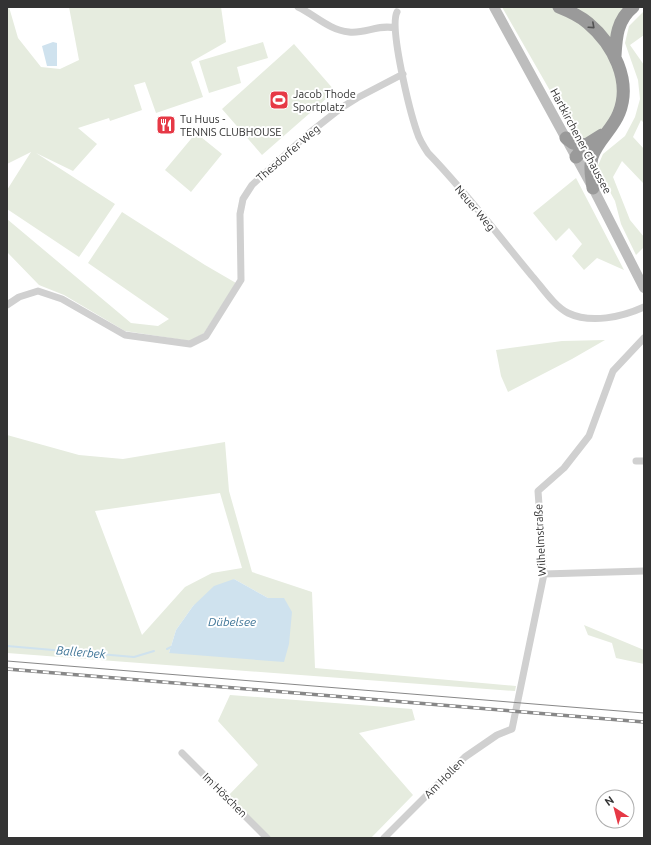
<svg xmlns="http://www.w3.org/2000/svg" width="651" height="845" font-family="Ubuntu,sans-serif">
<style>
.green{fill:#e6ecdf;fill-rule:evenodd}
.water{fill:#cfe2ee}
.lines{fill:none;stroke-linecap:round;stroke-linejoin:round}
.stream{stroke:#cfe2ee;stroke-width:2}
.street{stroke:#d0d0d0;stroke-width:7}
.secondary{stroke:#bdbdbd;stroke-width:10}
.highway{stroke:#9a9a9a;stroke-width:13}
.tram{stroke:#888;stroke-width:1}
.rail-casing{stroke:#888;stroke-width:3.5}
.rail{stroke:#fff;stroke-width:2;stroke-dasharray:6;stroke-linecap:butt}
.oneway{stroke:#525252}
.labels{text-anchor:middle;dominant-baseline:central;stroke-width:4;stroke-linejoin:round;paint-order:stroke}
.poi-label{font-size:11px;fill:#333;stroke:#fff;text-anchor:start}
.street-label{font-size:11px;fill:#333;stroke:#fff}
.water-label{font-size:12px;font-style:italic;fill:#3f7597;stroke:#fff}
</style>
<rect width="100%" height="100%" fill="#fff"/>
<path class="green" d="M7,7H9L18,38L41,67L60,69L79,60L69,7H221L226,42L191,62L203,97L156,113L145,82L134,85L142,110L110,121L109,118L78,128L97,144L73,171L36,153L115,204L79,257L7,209V190L31,152L7,164Z
M502,7C520,7 542,3 559,10C593,23 620,63 619,99C619,116 599,132 586,141L573,136L564,115Z
M566,7H628L612,45Z
M644,11V35L630,45L644,65V123L641,120L633,137L644,149V184L622,161L613,177L630,220L644,237V247L636,255L621,224L615,201L597,168L603,154L625,136L635,117L640,99L638,80L625,43L629,26Z
M263,42L268,58L237,67L241,83L209,93L199,61Z
M294,44L335,91L262,155L222,109Z
M196,133L222,154L191,192L165,170Z
M576,178L624,270L597,258L584,270L572,256L582,244L569,228L556,241L533,213Z
M122,212L205,265L236,283L204,333L190,341L125,331L64,295L39,285L7,252V219L131,323L158,326L169,319L88,263Z
M605,340L572,359L508,392L501,376L496,350L562,341Z
M7,435L79,455L123,459L225,442L229,491L252,572L312,592L315,668L516,686L515,691L7,653ZM220,493L242,568L212,573L185,587L142,635L95,511ZM234,579L268,598L169,653L176,630L193,606Z
M584,625L644,650V664L616,658L612,643L588,635Z
M230,695L412,709L415,720L359,733L413,795L371,838H270L227,797L258,765L218,721Z"/>
<path class="water" d="M53,42L57,43V66H47L42,46Z
M234,579L268,598H284L292,612L289,644L284,662L169,653L176,630L193,606L214,586Z"/>
<g class="lines">
<path class="stream" d="M7,646L134,657L154,651
M167,649L171,647"/>
<path class="street" d="M298,7C315,15 329,30 349,32C365,34 379,24 395,28
M397,12C389,28 410,112 417,132C419,139 424,147 428,153C465,191 498,235 532,276C542,287 554,306 568,313C591,324 622,317 644,307
M7,305L19,297L38,291L62,299L125,335L190,344L206,336L241,280L240,214L243,199L252,185L308,134L341,108L357,98L403,74
M636,461H644
M544,574L644,571
M182,753L267,838
M384,838L465,757L497,735L512,729L544,574L538,491L564,468L589,436L613,371L644,338"/>
<path class="secondary" d="M494,7L593,188L644,288"/>
<path class="highway" d="M559,7C569,11 580,16 588,23C613,44 632,81 619,113C613,129 597,141 592,157C589,167 592,178 593,188
M615,56C616,37 617,20 633,7
M566,138L573,143L586,145
M576,157L586,145L602,135"/>
<path class="tram" d="M7,661L644,713"/>
<defs>
<path id="rail" d="M7,669L644,722"/>
</defs>
<use href="#rail" class="rail-casing"/>
<use href="#rail" class="rail"/>
</g>
<defs><path id="oneway-chevron" d="M-2-3.5L2.5 0L-2 3.5" fill="none" stroke-width="1.6" stroke-linecap="round" stroke-linejoin="round"/></defs>
<use class="oneway" href="#oneway-chevron" transform="translate(592 26) rotate(42)"/>
<defs>
<symbol id="stadium-square" viewBox="-11 -11 22 22"><rect x="-9" y="-9" width="18" height="18" rx="4" fill="#e63946" stroke="#fff"/><path d="M0-5a6.5 5 0 1 0 0 10a6.5 5 0 1 0 0-10ZM-3.5-1.8h7v3.6h-7Z" fill="#fff"/></symbol>
<symbol id="restaurant-square" viewBox="-11 -11 22 22"><rect x="-9" y="-9" width="18" height="18" rx="4" fill="#e63946" stroke="#fff"/><path d="M-5-6h1v4h1v-4h1v4h1v-4h1v5L-1.5 .5V6h-2V.5L-5-1ZM5-6V6H3V1.5H1.5Q1.5-4 5-6Z" fill="#fff"/></symbol>
</defs>
<g fill-rule="evenodd">
<use href="#stadium-square" x="268" y="89" width="22" height="22"/>
<use href="#restaurant-square" x="155" y="114" width="22" height="22"/>
</g>
<g class="labels">
<g class="poi-label">
<text x="293" y="94">Jacob Thode<tspan x="293" dy="13">Sportplatz</tspan></text>
<text x="180" y="119">Tu Huus -<tspan x="180" dy="13">TENNIS CLUBHOUSE</tspan></text>
</g>
<g class="street-label">
<text transform="translate(581 141) rotate(62)">Hartkirchener Chaussee</text>
<text transform="translate(288 153) rotate(-41)">Thesdorfer Weg</text>
<text transform="translate(475 208) rotate(50)">Neuer Weg</text>
<text transform="translate(540 540) rotate(-93)">Wilhelmstraße</text>
<text transform="translate(444 778) rotate(-45)">Am Hollen</text>
<text transform="translate(225 795) rotate(45)">Im Höschen</text>
</g>
<g class="water-label">
<text x="232" y="621">Dübelsee</text>
<text transform="translate(81 652) rotate(5)">Ballerbek</text>
</g>
</g>
<rect width="651" height="845" fill="none" stroke="#333333" stroke-width="16"/>
<g transform="translate(615 809) rotate(324)"><circle r="19" fill="#ffffff" stroke="#adadad"/>
<path d="M0-3L7 15L0 10L-7 15Z" fill="#e63946"/>
<text y="-6" font-size="11" font-weight="bold" text-anchor="middle" fill="#333333">N</text>
</g>
</svg>
